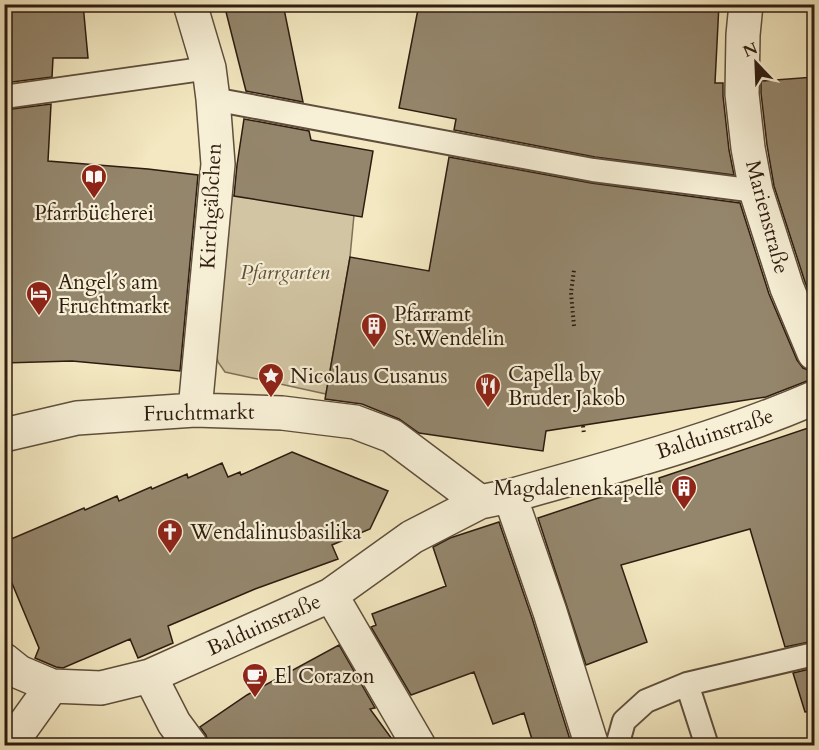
<svg xmlns="http://www.w3.org/2000/svg" width="819" height="750" font-family="Cardo,serif">
<style>
.green{fill:#d2c5a3;stroke:#80705a;stroke-width:1.5}
.building{fill:#94866c;stroke:#2e1c10;stroke-width:1.5}
.lines{fill:none;stroke-linecap:round;stroke-linejoin:round}
.lane-casing{stroke:#5f4f3c;stroke-width:26}
.street-casing{stroke:#5f4f3c;stroke-width:36}
.path{stroke:#2e1c10;stroke-width:4;stroke-dasharray:1.5 3;stroke-linecap:butt}
.lane{stroke:#f7f0d7;stroke-width:22}
.street{stroke:#f7f0d7;stroke-width:33}
.labels{text-anchor:middle;dominant-baseline:central;stroke-width:4.5;stroke-linejoin:round;paint-order:stroke}
.street-label{font-size:21px;fill:#2e1c10;stroke:#f7f0d7}
.poi-label{font-size:21px;fill:#2e1c10;stroke:#f7f0d7;text-anchor:start}
.park-label{font-size:21px;font-style:italic;fill:#5f4f3c;stroke:#f7f0d7}
</style>
<rect width="100%" height="100%" fill="#f3e8c1"/>
<filter id="stains"><feTurbulence type="fractalNoise" baseFrequency=".00333" numOctaves="4"/><feColorMatrix values="0 0 0 0 .2 0 0 0 0 .09 0 0 0 0 .02 0 0 0 .5 -.17"/></filter>
<radialGradient id="worn" r=".72"><stop offset=".6" stop-color="#630" stop-opacity="0"/><stop offset="1" stop-color="#630" stop-opacity=".3"/></radialGradient>
<path class="green" d="M232,195L354,215L350,257L326,394L225,372L218,362L214,346Z"/>
<path class="building" d="M4,4H83L88,58H53L52,77L4,83Z
M224,4H283L303,102L246,91Z
M419,4H719L715,83H723V96L729,150L734,175L595,157L454,130L456,119L399,108Z
M814,77V305L805,282L774,186L767,145L761,93V81Z
M51,104L48,161L148,169L198,175L180,371L72,361L4,363V110Z
M244,119L309,131L311,140L373,151L362,217L234,196L237,165Z
M449,157L591,183L740,203L769,294L797,360L803,368L811,371H814V380L807,381L766,397L546,431L543,451L419,433L399,419L362,404L325,399L350,257L429,271Z
M814,426V641L785,647L750,529L621,565L647,642L586,665L538,518L598,498L660,482L659,478Z
M292,452L388,491L370,529L332,545L338,559L255,589L168,626L173,643L138,658L130,639L63,668L56,667L35,658L39,648L4,564V542L84,508L85,510L117,496L119,501L151,487L152,489L187,474L188,478L222,463L228,477L240,472L241,475Z
M499,522L532,618L572,746H534L524,713L493,724L474,672L411,695L371,627L376,625L372,614L446,586L433,547L450,538Z
M339,645L375,708L370,709L397,746H209L206,735L200,727L247,695Z
M814,668V711L805,712L793,673Z"/>
<g class="lines">
<defs>
<path id="lane" d="M4,97L209,68
M213,99L593,170L756,191
M687,684L707,746
M617,746L624,721L646,701L687,684L814,654"/>
<path id="street" d="M190,4L209,68L213,99L218,164L195,410
M746,4L743,35L742,94L748,148L756,191L787,288L814,353
M4,435L77,418L195,410L282,413L355,422L392,436L480,502
M510,496L550,612L592,746
M331,595L419,746
M4,660L19,672L52,686L101,688L150,676L331,595L412,537L480,502L510,496C612,467 716,440 814,398
M150,676L174,723L191,746
M9,746L52,686"/>
</defs>
<use href="#lane" class="lane-casing"/>
<use href="#street" class="street-casing"/>
<path class="path" d="M574,326L571,293L574,270
M583,426L584,434"/>
<use href="#lane" class="lane"/>
<use href="#street" class="street"/>
</g>
<defs>
<symbol id="library-pin" viewBox="-11 -11 22 30"><path d="M0 17L-7.5 6A9.5 9.5 0 1 1 7.5 6Z" fill="#8f2418" stroke="#f7f0d7"/><path d="M-6-4Q-3-5.5-.7-3.5V5Q-3 3-6 4ZM6-4Q3-5.5 .7-3.5V5Q3 3 6 4Z" fill="#fff"/></symbol>
<symbol id="hotel-pin" viewBox="-11 -11 22 30"><path d="M0 17L-7.5 6A9.5 9.5 0 1 1 7.5 6Z" fill="#8f2418" stroke="#f7f0d7"/><path d="M-6-4.5h1.5V1H6V5H4.5V3h-9V5H-6ZM-4 0a1.8 1.8 0 1 1 3.6 0ZM.5 0V-2.5h3Q6-2.5 6 0Z" fill="#fff"/></symbol>
<symbol id="building-pin" viewBox="-11 -11 22 30"><path d="M0 17L-7.5 6A9.5 9.5 0 1 1 7.5 6Z" fill="#8f2418" stroke="#f7f0d7"/><path d="M-4-6H4V6H1V3H-1V6H-4ZM-2.5-4.3h1.7v1.8h-1.7ZM.8-4.3h1.7v1.8H.8ZM-2.5-1h1.7V.8h-1.7ZM.8-1h1.7V.8H.8Z" fill="#fff"/></symbol>
<symbol id="sight-pin" viewBox="-11 -11 22 30"><path d="M0 17L-7.5 6A9.5 9.5 0 1 1 7.5 6Z" fill="#8f2418" stroke="#f7f0d7"/><path d="M0-6L1.8-2.2L6-1.7L2.9 1.2L3.7 5.4L0 3.3L-3.7 5.4L-2.9 1.2L-6-1.7L-1.8-2.2Z" fill="#fff"/></symbol>
<symbol id="restaurant-pin" viewBox="-11 -11 22 30"><path d="M0 17L-7.5 6A9.5 9.5 0 1 1 7.5 6Z" fill="#8f2418" stroke="#f7f0d7"/><path d="M-5-6h1v4h1v-4h1v4h1v-4h1v5L-1.5 .5V6h-2V.5L-5-1ZM5-6V6H3V1.5H1.5Q1.5-4 5-6Z" fill="#fff"/></symbol>
<symbol id="church-pin" viewBox="-11 -11 22 30"><path d="M0 17L-7.5 6A9.5 9.5 0 1 1 7.5 6Z" fill="#8f2418" stroke="#f7f0d7"/><path d="M-1.2-6h2.4v3.5h3.3v2.4h-3.3V6h-2.4V-.1h-3.3v-2.4h3.3Z" fill="#fff"/></symbol>
<symbol id="cafe-pin" viewBox="-11 -11 22 30"><path d="M0 17L-7.5 6A9.5 9.5 0 1 1 7.5 6Z" fill="#8f2418" stroke="#f7f0d7"/><path d="M-5.5-4.5H6V0H3Q3 3.5 0 3.5H-2.5Q-5.5 3.5-5.5 0ZM3-3.2v2h1.7v-2ZM-6 4.5H4V6H-6Z" fill="#fff"/></symbol>
</defs>
<g fill-rule="evenodd">
<use href="#library-pin" x="79" y="162" width="30" height="40"/>
<use href="#hotel-pin" x="24" y="279" width="30" height="40"/>
<use href="#building-pin" x="359" y="311" width="30" height="40"/>
<use href="#sight-pin" x="256" y="361" width="30" height="40"/>
<use href="#restaurant-pin" x="473" y="371" width="30" height="40"/>
<use href="#building-pin" x="669" y="473" width="30" height="40"/>
<use href="#church-pin" x="155" y="517" width="30" height="40"/>
<use href="#cafe-pin" x="240" y="661" width="30" height="40"/>
</g>
<g class="labels">
<g class="street-label">
<text transform="translate(211 206) rotate(-87)">Kirchgäßchen</text>
<text transform="translate(767 217) rotate(75)">Marienstraße</text>
<text transform="translate(199 413) rotate(-1)">Fruchtmarkt</text>
<text transform="translate(715 434) rotate(-18)">Balduinstraße</text>
<text transform="translate(264 625) rotate(-24)">Balduinstraße</text>
</g>
<g class="poi-label">
<text x="94" y="213" text-anchor="middle">Pfarrbücherei</text>
<text x="58" y="282">Angel´s am<tspan x="58" dy="24">Fruchtmarkt</tspan></text>
<text x="394" y="314">Pfarramt<tspan x="394" dy="24">St.Wendelin</tspan></text>
<text x="508" y="374">Capella by<tspan x="508" dy="24">Bruder Jakob</tspan></text>
<text x="290" y="376">Nicolaus Cusanus</text>
<text x="664" y="488" text-anchor="end">Magdalenenkapelle</text>
<text x="190" y="532">Wendalinusbasilika</text>
<text x="274" y="676">El Corazon</text>
</g>
<g class="park-label">
<text x="285" y="272">Pfarrgarten</text>
</g>
</g>
<rect width="819" height="750" fill="none" stroke="#f3e8c1" stroke-width="24"/>
<rect x="6" y="6" width="807" height="738" fill="none" stroke="#2e1c10" stroke-width="3"/>
<rect x="12" y="12" width="795" height="726" fill="none" stroke="#2e1c10" stroke-width="1.5"/>
<g transform="translate(756 63) rotate(337)" stroke="#f7f0d7" stroke-width="4.5" paint-order="stroke">
<path d="M0-4.5L10 22L0 15L-10 22Z" fill="#2e1c10"/>
<text y="-9" font-size="16" font-weight="bold" text-anchor="middle" fill="#2e1c10">N</text>
</g>
<rect width="100%" height="100%" filter="url(#stains)"/>
<rect width="100%" height="100%" fill="url(#worn)"/>
</svg>
